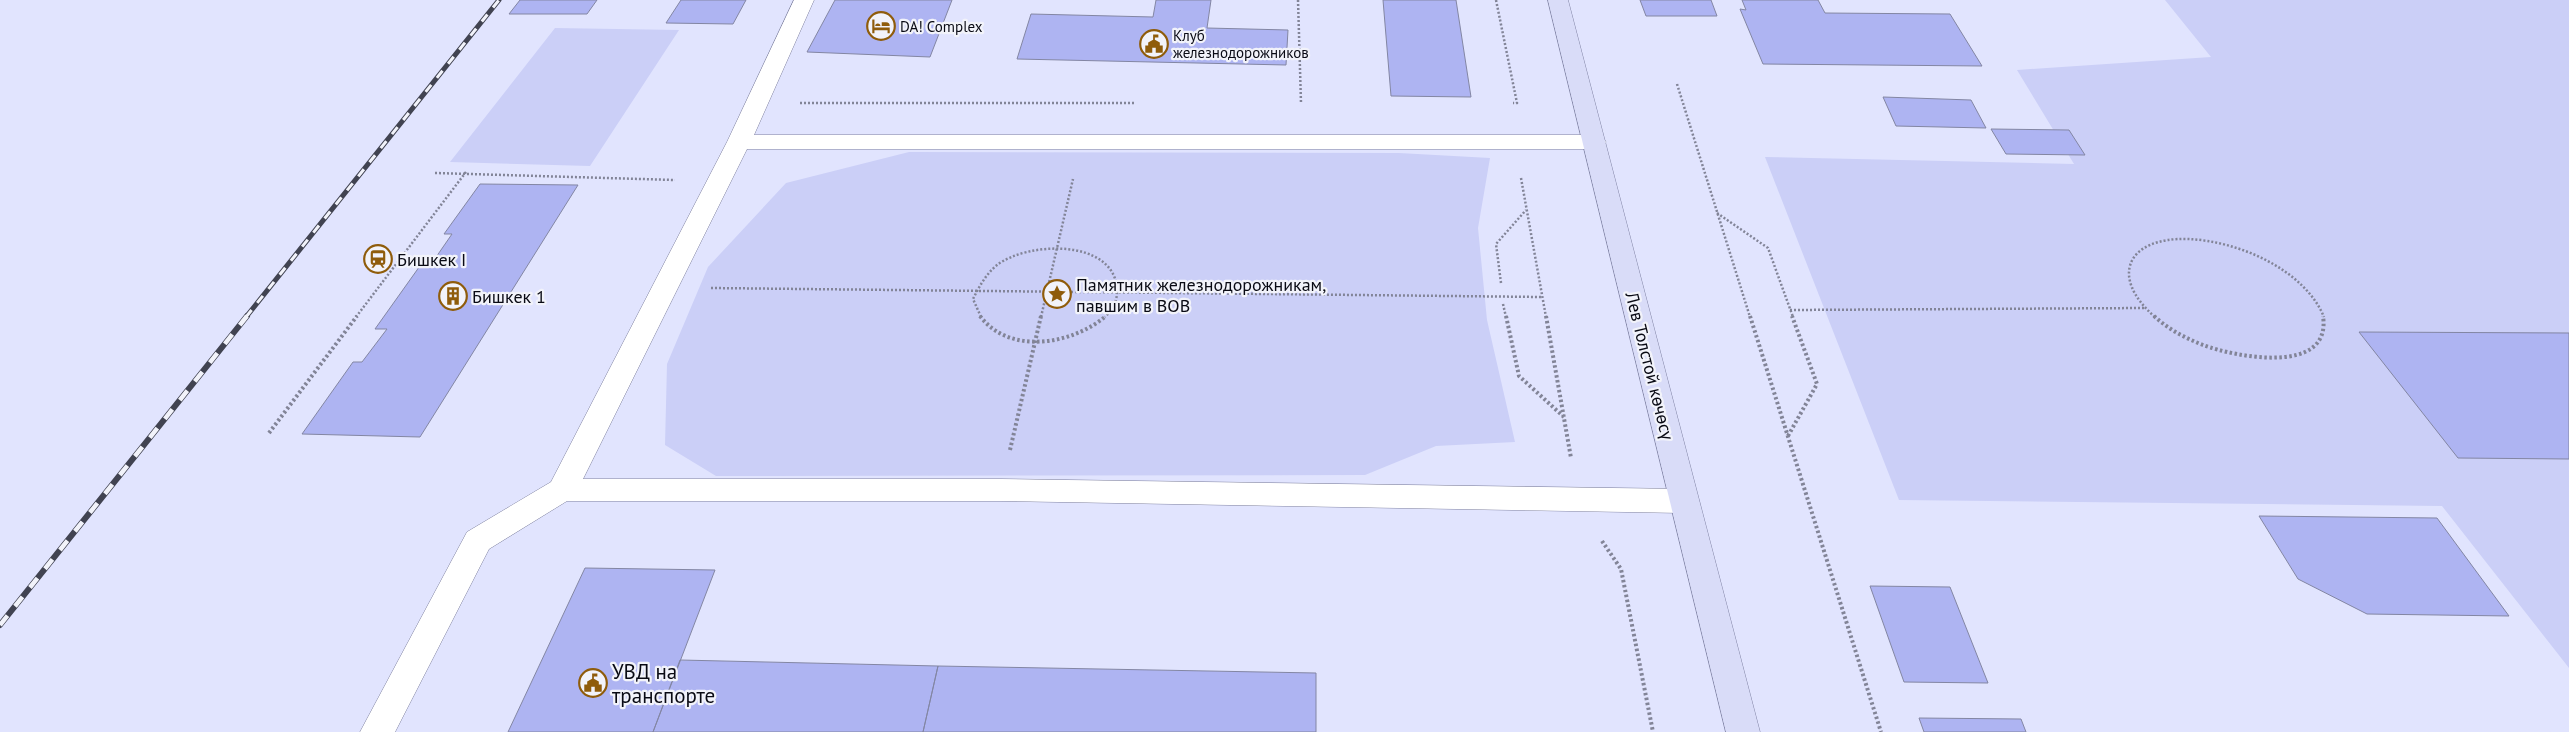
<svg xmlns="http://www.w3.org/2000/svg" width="2569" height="732" font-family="'PT Sans',sans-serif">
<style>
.green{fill:#cbcff7}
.building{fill:#aeb4f2;stroke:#8386a3}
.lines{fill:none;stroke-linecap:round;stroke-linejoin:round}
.minor-casing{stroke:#7e809e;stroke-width:1}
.major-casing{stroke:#8083a5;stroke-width:1}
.path-far1{stroke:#828497;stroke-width:2.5;stroke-dasharray:2 2;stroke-linecap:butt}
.path{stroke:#828497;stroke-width:4;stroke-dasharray:2.5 2.5;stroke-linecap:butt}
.minor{fill:#fff;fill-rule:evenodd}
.major{fill:#d9dcf8;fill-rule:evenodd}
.rail-far1-casing{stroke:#414351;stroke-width:5}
.rail-casing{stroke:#414351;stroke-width:6}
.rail-far1{stroke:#f2f3fa;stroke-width:3;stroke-dasharray:9;stroke-linecap:butt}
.rail{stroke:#f2f3fa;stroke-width:4.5;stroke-dasharray:12;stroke-linecap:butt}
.labels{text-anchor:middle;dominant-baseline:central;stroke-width:4.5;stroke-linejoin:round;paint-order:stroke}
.far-poi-label{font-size:15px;fill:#090a14;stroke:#f2f3fa;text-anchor:start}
.poi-label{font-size:18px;fill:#090a14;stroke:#f2f3fa;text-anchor:start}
.street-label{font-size:18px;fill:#090a14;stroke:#f2f3fa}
.near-poi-label{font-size:21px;fill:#090a14;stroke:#f2f3fa;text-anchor:start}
</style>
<rect width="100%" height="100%" fill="#e1e4fe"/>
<path class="green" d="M2165,0H2569V668L2442,506L1899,500L1765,157L2074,164L2017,70L2211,57Z
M555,28L679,30L590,166L450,162Z
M909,152L1399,153L1490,158L1478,228L1487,320L1515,442L1436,446L1365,475L716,476L665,445L667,364L708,267L786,183Z"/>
<path class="building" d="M520,0H597L587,14H509Z
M681,0H746L733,24L666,23Z
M835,0H952L930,57L807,52Z
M1156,0H1211L1207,28L1288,30L1286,65L1017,59L1031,14L1153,17Z
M1383,0H1456L1471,97L1391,96Z
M1640,0H1711L1717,16H1646Z
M1742,0H1818L1825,13L1950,14L1982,66L1763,64L1740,9L1746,10Z
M1883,97L1971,100L1986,128L1896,126Z
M1991,129L2069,130L2085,155L2006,154Z
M480,184L578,185L420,437L302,434L353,362H362L387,329H375L422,263H432L452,234H444Z
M2359,332L2569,333V459L2458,458Z
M2259,516L2437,518L2509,616L2367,614L2298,579Z
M585,568L715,570L653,732H508Z
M1870,586L1950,587L1988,683L1904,682Z
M680,660L938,666L923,732H653Z
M938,666L1316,673V732H923Z
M1919,718L2021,719L2026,732H1924Z"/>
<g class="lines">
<defs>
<path id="minor" d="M794,0H814L754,135H1594L1602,137L1606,142L1602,147L1594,149H747L583,479H1001L1683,489L1694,493L1698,501L1694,509L1683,513L1001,501H567L489,549L395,732H360L467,532L551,482L727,142Z"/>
<path id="major" d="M1548,0H1568L1760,732H1726Z"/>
</defs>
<use href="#minor" class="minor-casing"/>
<use href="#major" class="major-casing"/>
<path class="path-far1" d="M1298,0L1301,103
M1496,0L1517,103H1513
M1677,84L1750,317
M800,103H1134
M435,173L675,180
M1521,178L1546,317
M1717,213L1768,248L1793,317
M1501,283L1496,244L1526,210
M711,288L1542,297
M1503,304L1506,317
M1790,310L2145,308
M356,317L466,172
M981,317L973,299C979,287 986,274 997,265C1027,242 1111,238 1117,287C1118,299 1114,308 1105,317
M1041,317L1073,179
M2155,317C2108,276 2128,237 2188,239C2238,241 2304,269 2324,317"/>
<path class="path" d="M980,316C1010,356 1073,344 1106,316
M1506,316L1519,376L1564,417
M1546,316L1571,458
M1750,316L1881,732
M2154,316C2168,329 2185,338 2203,345C2235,357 2332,376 2323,316
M269,433L357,316
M1788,436L1817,384L1792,316
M1010,450L1041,316
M1602,541L1621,569L1653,732"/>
<use href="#minor" class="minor"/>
<use href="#major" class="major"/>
<defs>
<path id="rail-far1" d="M246,317L499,0"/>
<path id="rail" d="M0,625L247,316"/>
</defs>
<use href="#rail-far1" class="rail-far1-casing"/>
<use href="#rail" class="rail-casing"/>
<use href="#rail-far1" class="rail-far1"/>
<use href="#rail" class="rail"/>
</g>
<defs>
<symbol id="hotel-ring" viewBox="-11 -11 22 22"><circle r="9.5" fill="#f2f3fa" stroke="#8f5c0b" stroke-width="1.5"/><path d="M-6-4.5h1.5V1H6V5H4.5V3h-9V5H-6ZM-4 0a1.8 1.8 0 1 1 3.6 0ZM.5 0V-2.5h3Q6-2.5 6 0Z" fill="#8f5c0b"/></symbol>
<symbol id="civic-ring" viewBox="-11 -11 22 22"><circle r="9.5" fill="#f2f3fa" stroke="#8f5c0b" stroke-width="1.5"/><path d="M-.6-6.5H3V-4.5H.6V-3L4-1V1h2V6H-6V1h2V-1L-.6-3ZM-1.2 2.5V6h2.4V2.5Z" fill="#8f5c0b"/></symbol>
<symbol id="station-ring" viewBox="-11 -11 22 22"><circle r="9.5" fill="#f2f3fa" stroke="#8f5c0b" stroke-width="1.5"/><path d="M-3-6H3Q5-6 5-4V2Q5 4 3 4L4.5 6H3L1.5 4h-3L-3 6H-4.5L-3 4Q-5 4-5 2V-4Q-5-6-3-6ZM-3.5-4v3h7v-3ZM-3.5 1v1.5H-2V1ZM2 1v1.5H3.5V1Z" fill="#8f5c0b"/></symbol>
<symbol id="sight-ring" viewBox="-11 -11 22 22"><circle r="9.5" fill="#f2f3fa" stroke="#8f5c0b" stroke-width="1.5"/><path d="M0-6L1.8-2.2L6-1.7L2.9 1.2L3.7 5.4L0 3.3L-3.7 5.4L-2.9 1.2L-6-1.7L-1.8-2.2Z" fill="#8f5c0b"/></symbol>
<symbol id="building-ring" viewBox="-11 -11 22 22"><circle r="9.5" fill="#f2f3fa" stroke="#8f5c0b" stroke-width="1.5"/><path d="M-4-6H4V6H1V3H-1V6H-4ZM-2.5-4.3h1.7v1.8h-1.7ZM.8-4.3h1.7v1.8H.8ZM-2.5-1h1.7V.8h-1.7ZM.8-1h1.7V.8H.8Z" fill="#8f5c0b"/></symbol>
</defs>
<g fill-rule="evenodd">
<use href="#hotel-ring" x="865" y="10" width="32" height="32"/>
<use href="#civic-ring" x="1138" y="28" width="32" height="32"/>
<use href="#station-ring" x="362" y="243" width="32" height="32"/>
<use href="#sight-ring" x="1041" y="278" width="32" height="32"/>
<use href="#building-ring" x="437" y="280" width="32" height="32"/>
<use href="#civic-ring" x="577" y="667" width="32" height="32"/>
</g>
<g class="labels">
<g class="far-poi-label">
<text x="900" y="26">DA! Complex</text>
<text x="1173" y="35">Клуб<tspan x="1173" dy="17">железнодорожников</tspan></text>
</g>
<g class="poi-label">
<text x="397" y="259">Бишкек I</text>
<text x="1076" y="284">Памятник железнодорожникам,<tspan x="1076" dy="21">павшим в ВОВ</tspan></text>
<text x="472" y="296">Бишкек 1</text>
</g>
<g class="street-label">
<text transform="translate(1650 366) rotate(76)">Лев Толстой көчөсү</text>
</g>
<g class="near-poi-label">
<text x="612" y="671">УВД на<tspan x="612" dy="24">транспорте</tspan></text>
</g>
</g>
</svg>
